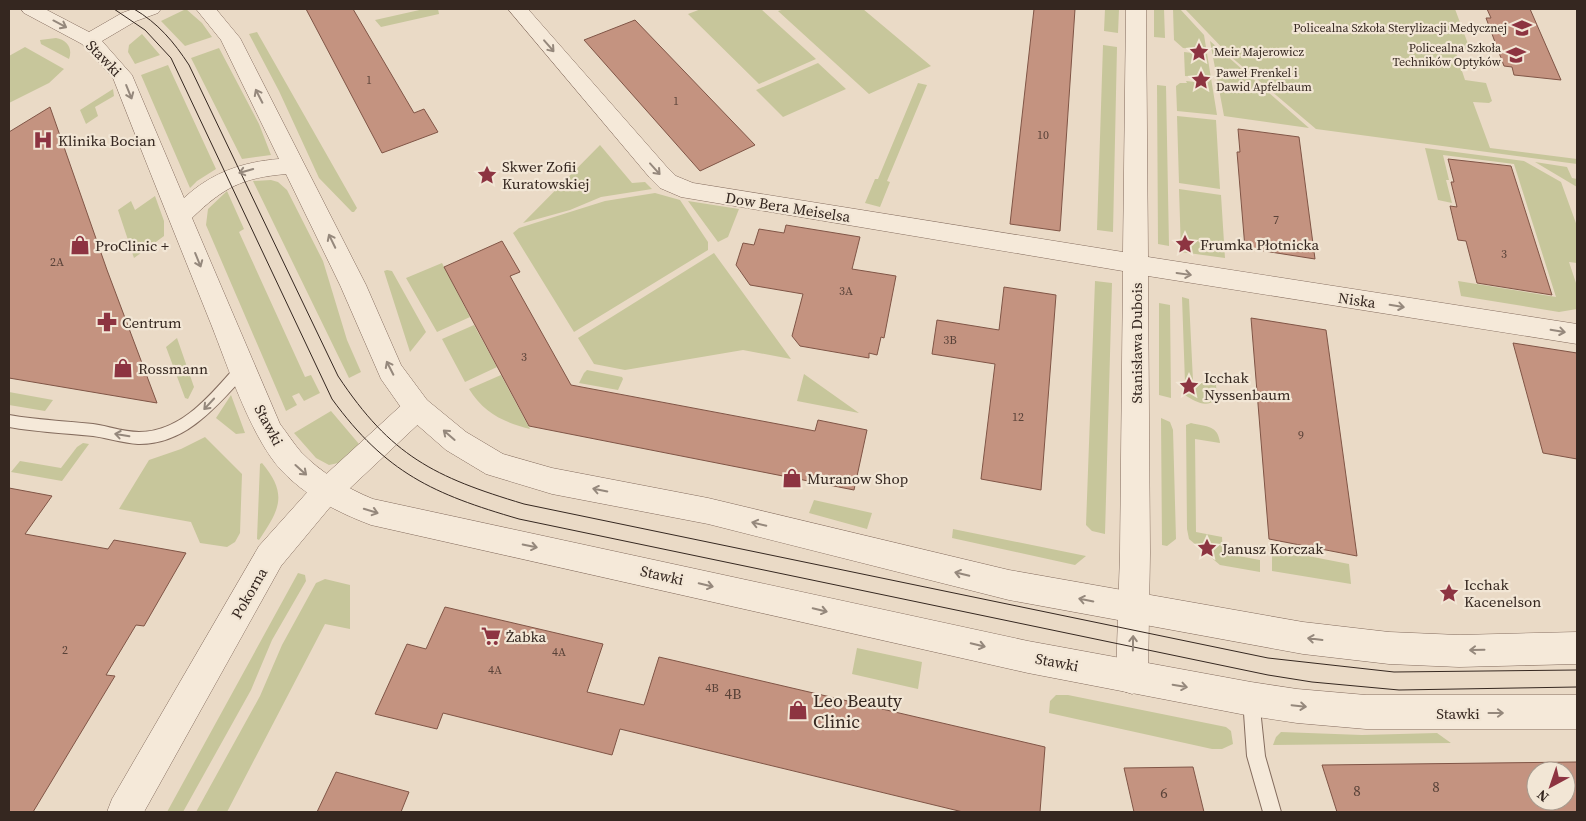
<svg xmlns="http://www.w3.org/2000/svg" width="1586" height="821" font-family="'Source Serif 4',serif">
<style>
.green{fill:#c7c69b}
.building{fill:#c49380;stroke:#805546;fill-rule:evenodd}
.lines{fill:none;stroke-linecap:round;stroke-linejoin:round}
.service-casing{stroke:#846c5e;stroke-width:2}
.minor-casing{stroke:#846c5e;stroke-width:1}
.tertiary-casing{stroke:#846c5e;stroke-width:1}
.service{fill:#f5e9d9;fill-rule:evenodd}
.minor{fill:#f5e9d9;fill-rule:evenodd}
.tertiary{fill:#f5e9d9;fill-rule:evenodd}
.tram{stroke:#352720;stroke-width:1}
.oneway{stroke:#95887c}
.labels{text-anchor:middle;dominant-baseline:central;stroke-width:4.5;stroke-linejoin:round;paint-order:stroke}
.far-number-label{font-size:11px;fill:#594238}
.far-poi-label{font-size:12px;fill:#352720;stroke:#f2e6d5;text-anchor:end}
.number-label{font-size:12px;fill:#594238}
.street-label{font-size:15px;fill:#352720;stroke:#f2e6d5}
.poi-label{font-size:15px;fill:#352720;stroke:#f2e6d5;text-anchor:start}
.near-number-label{font-size:15px;fill:#594238}
.near-poi-label{font-size:18px;fill:#352720;stroke:#f2e6d5;text-anchor:start}
</style>
<rect width="100%" height="100%" fill="#eadac6"/>
<path class="green" d="M186,9L202,23L212,37L185,46L161,21Z
M424,9H438L439,14L381,27L375,20Z
M701,9H761L816,59L759,84L688,14Z
M785,9H863L931,66L869,94L778,11Z
M1105,9H1119L1118,33L1104,31Z
M1154,9H1164L1165,38L1154,37Z
M1173,9H1180L1204,35L1217,115L1177,111L1176,86L1180,83H1187L1186,81L1205,83V78L1185,76L1184,52L1202,54V50L1183,48L1174,40Z
M1185,9H1455L1471,52L1455,50L1465,80L1486,83L1492,101L1489,103L1473,102L1490,148L1577,159V164L1316,129L1230,56Z
M257,32L357,208L354,212H352L319,178L279,91L249,34Z
M142,34L160,55L135,64L128,52L129,45Z
M56,38C67,40 73,48 69,59L41,44L40,40Z
M1210,41L1309,128L1224,116Z
M1103,45L1117,47L1113,232L1097,230Z
M25,47L64,69L49,83L9,103V56Z
M219,48L259,124L271,155L242,159L191,58Z
M818,63L846,89L783,117L756,90Z
M168,65L216,169L197,181L190,188L141,75Z
M918,83L927,85L887,181L890,182L880,207L865,203L875,179H878Z
M1157,85L1166,86L1169,246L1158,244Z
M113,89L114,96L95,107L98,116L86,124L80,110Z
M1177,116L1216,120L1220,189L1179,183Z
M600,145L632,183L645,182L652,189L601,197L570,210L523,223Z
M1425,148L1524,161L1561,182L1577,226V263L1569,262L1577,286V309L1559,312L1461,296L1458,281L1556,297L1514,164L1443,155L1449,180H1446L1452,203L1438,200Z
M1535,162L1567,167L1572,178L1577,179V187Z
M271,180L278,182L287,190L323,261L347,340L361,372L349,378L253,181Z
M1179,189L1221,195L1225,258L1181,252Z
M227,191L244,229L239,232L305,377L311,375L320,393L304,401L299,393L292,396L297,405L286,411L206,225L208,209Z
M655,193L680,200L708,242V250L574,332L513,233L519,228L605,201Z
M155,196L164,221V236L134,258L118,210L131,201L135,210Z
M688,201L739,209L728,237L718,242Z
M714,253L791,359L743,350L625,370L594,364L578,338Z
M442,263L470,317L437,332L406,278Z
M387,270L392,271L426,332L410,352L384,271Z
M1095,281L1112,283L1105,534L1092,531L1086,525Z
M1182,297L1189,299L1193,381L1216,385L1217,398C1207,409 1196,402 1185,395V389L1193,391L1194,384L1185,383Z
M1159,303L1170,305L1171,398L1159,395Z
M474,325L497,367L465,382L442,339Z
M177,338L194,387L188,399L185,398L166,347Z
M587,370L622,377L623,379L618,390L579,383L584,373Z
M804,374L859,413L797,401Z
M501,375L530,429C503,422 484,413 469,389Z
M9,392L53,400L45,411L9,405Z
M231,395L245,433L236,434L216,418Z
M331,411L359,444L338,463L329,465L316,458L294,433Z
M1161,418L1170,422L1173,430L1176,539L1167,546L1162,545Z
M1191,423C1207,427 1218,425 1220,443L1195,439L1196,532L1222,537L1223,553L1260,560V572L1220,565L1189,539L1187,529L1186,425Z
M205,437L242,474L240,533L235,542L227,547L200,543L191,522L119,509L149,460L181,449Z
M83,443L89,444L62,481L11,472L20,461L61,468L77,447Z
M262,463C288,494 280,509 259,540L257,539L260,464Z
M814,500L872,513L867,529L809,513Z
M953,529L1086,556L1075,565L952,538Z
M1272,549L1349,564L1351,584L1272,571Z
M298,573L305,575L306,581L272,640L251,690L183,812H167Z
M325,579L350,585V629L325,624L227,812H196L260,696L282,645L316,583Z
M857,648L922,662L918,689L852,674Z
M1056,695H1068L1226,727L1231,731L1233,744L1222,749H1212L1049,713L1050,701Z
M1281,732L1362,735L1437,733L1451,743L1273,745L1276,737Z"/>
<path class="building" d="M306,9H353L414,113L424,109L438,132L382,153Z
M1034,9H1075L1060,231L1010,224Z
M1487,9H1530L1561,80L1514,75L1512,67L1504,66L1486,18H1491Z
M635,20L755,145L700,171L584,40Z
M50,107L107,270L157,403L9,378V132Z
M1238,129L1299,137L1315,259L1245,248L1237,152H1240Z
M1448,159L1511,166L1552,295L1477,283L1466,241L1458,240L1450,206L1457,207L1451,182H1454Z
M786,225L860,237L852,269L896,276L884,338L881,337L877,355L869,353V358L800,346L792,336L803,294L750,285L736,265L743,243L754,245L759,229L784,233Z
M502,241L520,272L510,276L571,385L815,431L818,420L867,430L854,490L529,426L444,267Z
M1004,287L1056,295L1041,490L981,479L995,364L932,354L937,320L999,330Z
M1251,318L1326,330L1357,556L1269,539Z
M1513,343L1577,353V459L1543,453Z
M9,488L52,496L25,534L108,549L114,540L186,553L144,626L136,625L106,675L115,676L33,812H9Z
M445,607L603,644L587,692L644,705L659,657L1045,747L1040,812H963L620,729L612,755L443,713L437,729L375,714L407,644L426,649Z
M1577,762V812H1337L1322,765ZM1536,771H1566V801H1536Z
M1193,767L1204,812H1134L1124,768Z
M336,772L409,792L401,812H317Z"/>
<g class="lines">
<defs>
<path id="service" d="M242,364L247,365L249,369L247,373C218,405 186,445 138,444C123,443 108,438 93,436C65,433 36,432 9,427V415C37,420 65,421 93,424C108,426 123,432 139,432C182,432 211,394 237,365Z
M1251,691L1257,693L1259,699L1265,756L1281,812H1263L1247,756L1243,699L1245,693Z"/>
<path id="minor" d="M508,9H528L666,166L676,176L693,183L1123,252L1126,9H1146L1148,257L1577,324V344L1148,276L1150,553L1148,678L1144,690L1132,694L1120,690L1116,678L1120,553L1123,271L681,197L660,188L650,178Z
M417,396L427,400L431,408L427,416L331,506L281,566L144,812H107L112,799L259,546L311,488L407,400Z"/>
<path id="tertiary" d="M21,9H45L89,32L122,13L133,9H161L158,13L136,21L102,41L132,75L184,198C211,173 242,162 279,159L221,40L196,9H216L240,38L366,285L401,365L427,400L466,432L503,454L552,468L708,498L1009,570L1303,622L1389,632L1459,635L1577,632V664L1459,667L1389,664L1303,654L1009,600L708,524L552,494L486,474L446,450L407,416L381,379L340,285L286,174C242,178 224,187 192,218L280,424C287,433 294,444 301,452C320,472 348,489 373,499L1028,641L1251,682L1297,689L1366,695H1577V729H1366L1297,723L1251,716L1028,673L371,525C339,513 305,496 281,470C251,437 228,367 211,324C178,242 145,160 113,78L82,44L24,13Z"/>
</defs>
<use href="#service" class="service-casing"/>
<use href="#minor" class="minor-casing"/>
<use href="#tertiary" class="tertiary-casing"/>
<use href="#service" class="service"/>
<use href="#minor" class="minor"/>
<use href="#tertiary" class="tertiary"/>
<path class="tram" d="M114,9L145,30L171,58L332,399C386,473 433,494 519,519L1268,675L1312,682L1399,690L1577,687
M134,9C158,23 174,42 189,65L338,376C391,456 434,477 524,504L1268,658L1394,672L1577,670"/>
</g>
<defs><path id="oneway-shaft" d="M-6 0H5M1.5-3L5.5 0L1.5 3" fill="none" stroke-width="1.6" stroke-linecap="round" stroke-linejoin="round" transform="scale(1.25)"/></defs>
<g class="oneway">
<use href="#oneway-shaft" transform="translate(60 24) rotate(28)"/>
<use href="#oneway-shaft" transform="translate(549 46) rotate(49)"/>
<use href="#oneway-shaft" transform="translate(129 92) rotate(68)"/>
<use href="#oneway-shaft" transform="translate(259 96) rotate(-117)"/>
<use href="#oneway-shaft" transform="translate(655 169) rotate(48)"/>
<use href="#oneway-shaft" transform="translate(246 171) rotate(164)"/>
<use href="#oneway-shaft" transform="translate(332 241) rotate(-116)"/>
<use href="#oneway-shaft" transform="translate(198 260) rotate(68)"/>
<use href="#oneway-shaft" transform="translate(1184 274) rotate(8)"/>
<use href="#oneway-shaft" transform="translate(1397 306) rotate(9)"/>
<use href="#oneway-shaft" transform="translate(1558 331) rotate(9)"/>
<use href="#oneway-shaft" transform="translate(390 368) rotate(-117)"/>
<use href="#oneway-shaft" transform="translate(209 404) rotate(133)"/>
<use href="#oneway-shaft" transform="translate(122 435) rotate(-171)"/>
<use href="#oneway-shaft" transform="translate(449 435) rotate(-139)"/>
<use href="#oneway-shaft" transform="translate(301 470) rotate(42)"/>
<use href="#oneway-shaft" transform="translate(600 490) rotate(-169)"/>
<use href="#oneway-shaft" transform="translate(371 511) rotate(17)"/>
<use href="#oneway-shaft" transform="translate(759 524) rotate(-166)"/>
<use href="#oneway-shaft" transform="translate(530 546) rotate(12)"/>
<use href="#oneway-shaft" transform="translate(962 574) rotate(-167)"/>
<use href="#oneway-shaft" transform="translate(706 585) rotate(13)"/>
<use href="#oneway-shaft" transform="translate(1086 600) rotate(-169)"/>
<use href="#oneway-shaft" transform="translate(820 610) rotate(13)"/>
<use href="#oneway-shaft" transform="translate(1315 639) rotate(-173)"/>
<use href="#oneway-shaft" transform="translate(1133 643) rotate(-89)"/>
<use href="#oneway-shaft" transform="translate(978 645) rotate(13)"/>
<use href="#oneway-shaft" transform="translate(1477 650) rotate(179)"/>
<use href="#oneway-shaft" transform="translate(1180 686) rotate(10)"/>
<use href="#oneway-shaft" transform="translate(1299 706) rotate(6)"/>
<use href="#oneway-shaft" transform="translate(1496 713)"/>
</g>
<defs>
<symbol id="university-bare" viewBox="-9 -9 18 18"><path d="M0-5L7-2L0 1L-7-2ZM-4 1L0 2.5L4 1V4Q0 6-4 4Z" fill="#8d3441" stroke="#f2e6d5" stroke-width="2.5" paint-order="stroke"/></symbol>
<symbol id="sight-bare" viewBox="-9 -9 18 18"><path d="M0-6L1.8-2.2L6-1.7L2.9 1.2L3.7 5.4L0 3.3L-3.7 5.4L-2.9 1.2L-6-1.7L-1.8-2.2Z" fill="#8d3441" stroke="#f2e6d5" stroke-width="2.5" paint-order="stroke"/></symbol>
<symbol id="hospital-bare" viewBox="-9 -9 18 18"><path d="M-5-5h3v3.5h4V-5h3V5h-3V1.5h-4V5h-3Z" fill="#8d3441" stroke="#f2e6d5" stroke-width="2.5" paint-order="stroke"/></symbol>
<symbol id="shop-bare" viewBox="-9 -9 18 18"><path d="M-5-2.5h2.3a2.7 3.5 0 0 1 5.4 0H5L5.5 6h-11ZM-1.5-2.5h3a1.5 2.3 0 0 0-3 0Z" fill="#8d3441" stroke="#f2e6d5" stroke-width="2.5" paint-order="stroke"/></symbol>
<symbol id="pharmacy-bare" viewBox="-9 -9 18 18"><path d="M-2-6h4v4h4v4h-4v4h-4v-4h-4v-4h4Z" fill="#8d3441" stroke="#f2e6d5" stroke-width="2.5" paint-order="stroke"/></symbol>
<symbol id="supermarket-bare" viewBox="-9 -9 18 18"><path d="M-6-5.5h2.5l.6 2H6L4.5 2H-2.5L-4.4-4H-6ZM-1.5 3.2a1.3 1.3 0 1 0 .1 0ZM3 3.2a1.3 1.3 0 1 0 .1 0Z" fill="#8d3441" stroke="#f2e6d5" stroke-width="2.5" paint-order="stroke"/></symbol>
</defs>
<g fill-rule="evenodd">
<use href="#university-bare" x="1508" y="14" width="28" height="28"/>
<use href="#sight-bare" x="1185" y="38" width="28" height="28"/>
<use href="#university-bare" x="1502" y="41" width="28" height="28"/>
<use href="#sight-bare" x="1187" y="66" width="28" height="28"/>
<use href="#hospital-bare" x="29" y="126" width="28" height="28"/>
<use href="#sight-bare" x="473" y="161" width="28" height="28"/>
<use href="#sight-bare" x="1171" y="230" width="28" height="28"/>
<use href="#shop-bare" x="66" y="231" width="28" height="28"/>
<use href="#pharmacy-bare" x="93" y="308" width="28" height="28"/>
<use href="#shop-bare" x="109" y="354" width="28" height="28"/>
<use href="#sight-bare" x="1175" y="372" width="28" height="28"/>
<use href="#shop-bare" x="778" y="464" width="28" height="28"/>
<use href="#sight-bare" x="1193" y="534" width="28" height="28"/>
<use href="#sight-bare" x="1435" y="579" width="28" height="28"/>
<use href="#supermarket-bare" x="477" y="622" width="28" height="28"/>
<use href="#shop-bare" x="784" y="696" width="28" height="28"/>
</g>
<g class="labels">
<g class="far-number-label">
<text x="369" y="80">1</text>
<text x="676" y="101">1</text>
</g>
<g class="far-poi-label">
<text x="1507" y="28">Policealna Szkoła Sterylizacji Medycznej</text>
<text x="1501" y="48">Policealna Szkoła<tspan x="1501" dy="14">Techników Optyków</tspan></text>
<text x="1214" y="52" text-anchor="start">Meir Majerowicz</text>
<text x="1216" y="73" text-anchor="start">Paweł Frenkel i<tspan x="1216" dy="14">Dawid Apfelbaum</tspan></text>
</g>
<g class="number-label">
<text x="1043" y="135">10</text>
<text x="1276" y="220">7</text>
<text x="1504" y="254">3</text>
<text x="57" y="262">2A</text>
<text x="846" y="291">3A</text>
<text x="950" y="340">3B</text>
<text x="524" y="357">3</text>
<text x="1018" y="417">12</text>
<text x="1301" y="435">9</text>
<text x="65" y="650">2</text>
<text x="559" y="652">4A</text>
<text x="495" y="670">4A</text>
<text x="712" y="688">4B</text>
</g>
<g class="street-label">
<text transform="translate(104 58) rotate(46)">Stawki</text>
<text transform="translate(788 207) rotate(9)">Dow Bera Meiselsa</text>
<text transform="translate(1357 300) rotate(8)">Niska</text>
<text transform="translate(1136 343) rotate(-90)">Stanisława Dubois</text>
<text transform="translate(269 425) rotate(62)">Stawki</text>
<text transform="translate(662 575) rotate(13)">Stawki</text>
<text transform="translate(249 593) rotate(-60)">Pokorna</text>
<text transform="translate(1057 662) rotate(11)">Stawki</text>
<text x="1458" y="713">Stawki</text>
</g>
<g class="poi-label">
<text x="58" y="140">Klinika Bocian</text>
<text x="502" y="166">Skwer Zofii<tspan x="502" dy="17">Kuratowskiej</tspan></text>
<text x="1200" y="244">Frumka Płotnicka</text>
<text x="95" y="245">ProClinic +</text>
<text x="122" y="322">Centrum</text>
<text x="138" y="368">Rossmann</text>
<text x="1204" y="377">Icchak<tspan x="1204" dy="17">Nyssenbaum</tspan></text>
<text x="807" y="478">Muranow Shop</text>
<text x="1222" y="548">Janusz Korczak</text>
<text x="1464" y="584">Icchak<tspan x="1464" dy="17">Kacenelson</tspan></text>
<text x="506" y="636">Żabka</text>
</g>
<g class="near-number-label">
<text x="733" y="693">4B</text>
<text x="1436" y="786">8</text>
<text x="1357" y="790">8</text>
<text x="1164" y="792">6</text>
</g>
<g class="near-poi-label">
<text x="813" y="700">Leo Beauty<tspan x="813" dy="21">Clinic</tspan></text>
</g>
</g>
<rect width="1586" height="821" fill="none" stroke="#352720" stroke-width="20"/>
<g transform="translate(1551 786) rotate(220)"><circle r="24" fill="#f2e6d5" stroke="#a69a8d"/>
<path d="M0-4L9 19L0 12L-9 19Z" fill="#8d3441"/>
<text y="-8" font-size="14" font-weight="bold" text-anchor="middle" fill="#352720">N</text>
</g>
</svg>
